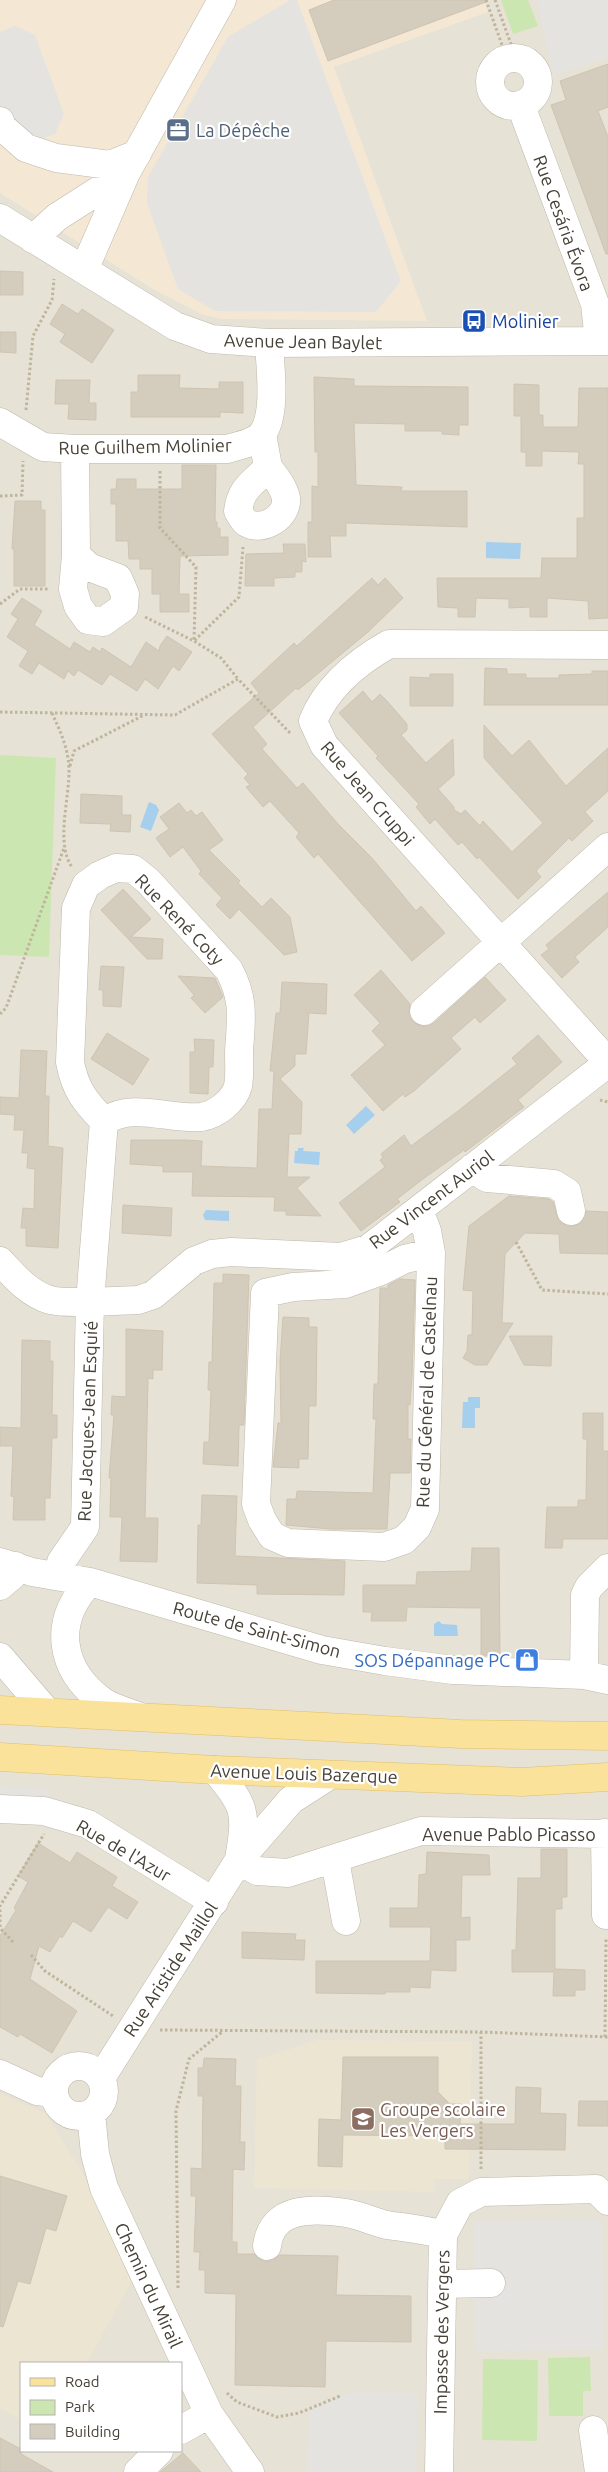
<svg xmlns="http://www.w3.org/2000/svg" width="608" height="2472" font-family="Ubuntu,sans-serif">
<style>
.residential{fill:#e7e2d6;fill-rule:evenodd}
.commercial{fill:#f4e8d4}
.education{fill:#ece5d2}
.green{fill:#cce6b2}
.parking{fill:#e4e3df}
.water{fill:#a6ceed}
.building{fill:#d4ccbd;stroke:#cfc4b1}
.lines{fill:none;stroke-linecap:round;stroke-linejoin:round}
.minor-casing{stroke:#beb8aa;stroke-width:29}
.major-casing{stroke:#dfc06a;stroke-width:29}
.path{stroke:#bfb49c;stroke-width:3;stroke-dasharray:2.5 2.5;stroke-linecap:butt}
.minor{stroke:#fff;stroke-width:28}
.major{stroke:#fae29a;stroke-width:28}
.labels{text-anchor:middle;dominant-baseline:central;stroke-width:4.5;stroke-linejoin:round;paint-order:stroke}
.service-label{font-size:18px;fill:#4e5e75;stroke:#fff;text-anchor:start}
.street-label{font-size:18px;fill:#464137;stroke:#fff}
.transit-label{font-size:18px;fill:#164399;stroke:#fff;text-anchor:start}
.shop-label{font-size:18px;fill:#366cbe;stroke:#fff;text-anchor:end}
.education-label{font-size:18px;fill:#785e54;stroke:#fff;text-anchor:start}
</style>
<rect width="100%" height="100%" fill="#f3f0e8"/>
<path class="residential" d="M0,0H608V2472H0ZM21,2363H181V2451H21Z"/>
<path class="commercial" d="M0,0H484L488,12L334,67L427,321L222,319L201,314L153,289L0,193Z"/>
<path class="education" d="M317,2040L472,2041L469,2179H434V2192L254,2188L257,2060Z
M0,2094L45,2113L82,2172L132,2280L87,2363H21V2420L0,2408Z"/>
<path class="green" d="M501,0H528L538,26L513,34Z
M0,755L56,758L49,957L0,955Z
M590,2357L591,2391H583V2416H549L548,2358Z
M483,2359L538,2360L537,2441L482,2440Z"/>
<path class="parking" d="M290,0H297L401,281L376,312L215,311L178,289L147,203L148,177L228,37Z
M537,0H608V57L553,75Z
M15,26L35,35L64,114L55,134L39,140L0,134V32Z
M0,1787L51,1790L45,1825L0,1822Z
M602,2220L604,2350L475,2351L474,2221Z
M354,2391L418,2393L416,2472H306L310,2410Z"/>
<path class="water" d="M486,542L521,543L520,559L486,558Z
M149,802L156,805L159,810L151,831L140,827Z
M366,1106L375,1115L354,1134L346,1125Z
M298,1148H304L303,1151L320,1152L319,1165L294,1163L295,1151H298Z
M206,1210L229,1211V1221L205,1220L203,1215Z
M468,1397H480V1408H475V1428H462L463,1402H468Z
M439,1621L442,1624L457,1625L458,1636H434V1624Z"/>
<path class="building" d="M334,0H485L486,2L328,61L309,10Z
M608,64V107L598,111L608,137V254H606L551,105L566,100L560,81Z
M0,271L23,272V295H0Z
M62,304L78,314L82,309L114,330L92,363L60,342L65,334L50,324Z
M0,332H16V353L0,352Z
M138,375H180L179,388L219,389V382H243V413L220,412V417H131V392H138Z
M314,377L354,379V386L468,387V425H459V435L442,434V431H405V424L354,423L356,485L402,487L401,491H467V527L346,523V536H330L331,557H308V522H312V486L318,487V452H315Z
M56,380H90L89,403H96V420L68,419L69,404H55Z
M514,384L539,385V415H543V427H578L579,388H608V618L589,619L588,601L547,598V617H530V607L509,608V599L476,598L475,617H458V608L438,607L437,578H541L542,558H577V518H584V464H578L579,452L542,451V466H526V452H521V416H514Z
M182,465H216L215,522H217V528H220V537H228V555L180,556L179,594H189V612H160V594H152V569H140V559H129L128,541H116V504H111V489H116L117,479H136V489H182Z
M15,501H41V510H45V586H14V549H12Z
M283,544H305L306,562L302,561V572H295V577L274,578V586H245L246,554L284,553Z
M372,578L378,585L385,578L403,598L368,632L298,690L296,688L253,727L267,744L262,749L297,788L303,783L338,824L372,858L416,911L421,906L445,933L412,961L318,854L314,858L296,837L299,833L270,801L263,807L246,787L250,785L244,778L248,774L212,734L259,693L251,683L294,643L297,646Z
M22,598L42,611L34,625L70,649L74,642L90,652L93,647L100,652L102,648L131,667L146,642L159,651L160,646L167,636L192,652L179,671L173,666L158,689L145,679L137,691L110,674L102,685L78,670L74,676L68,671L64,679L39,663L32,674L19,666L28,651L7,637L18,619L11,614Z
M485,668L507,669V674H526V678H559V675L592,674V671H608V705H484Z
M430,674H453V706H410V677L430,678Z
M363,691L372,702L380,694L387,701L407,724V730L401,735L426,763L453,739L454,775L438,789L454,807V810L461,814L465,810L480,826L483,821L512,852L543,823L484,758V725L512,756L529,740L566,786L608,748V791L585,812L593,821L572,841L569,838L536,871L541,877L518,899L479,857L477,859L462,842L458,845L435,819L430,824L416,807L419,804L376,758L378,756L339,713Z
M81,794L122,796V815H131L130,832L110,831L111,824L80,823Z
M179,803L187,813L191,810L196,816L202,812L223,840L209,850L240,881L238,883L262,907L271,898L290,917L297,952L284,955L239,909L230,919L216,905L222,898L199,874L201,871L183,847L170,857L156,838L169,829L160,817Z
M123,889L151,919L131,937L163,939L162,959H147L101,910Z
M608,892V927L575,957L579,962L562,978L541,955L549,949L546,945Z
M101,966L124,967L121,1007L103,1006V990H99Z
M381,970L410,1004L409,1015L413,1022L420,1026H428L434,1023L485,977L506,1000L480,1023L475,1017L451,1038L461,1049L414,1091L405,1097L403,1094L383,1111L351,1075L385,1045L372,1031L380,1023L354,995Z
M178,976L215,978L223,997L205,1013L191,998L194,995Z
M282,982L327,984L326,1014L309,1013L306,1054H295V1066L280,1079L302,1102L301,1134H289L287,1177H310L297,1188L321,1216L286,1215V1211H274L275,1197L192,1196L193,1172H163V1166L130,1164L131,1140H185L202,1141L201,1166L257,1168L259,1109H272L274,1071H270L276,1013H280Z
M107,1033L149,1059L133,1085L91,1059Z
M538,1035L562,1062L518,1100L524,1107L465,1152L464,1150L423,1179L397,1199L400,1202L361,1231L339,1203L385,1167L380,1160L383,1157L381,1154L404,1135L411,1146L458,1111L517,1064L512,1058Z
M194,1039L214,1040L213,1067H209L208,1094L190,1093V1052H195Z
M21,1050L47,1051L45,1096H49L48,1146L63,1148L58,1248L26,1246V1228H21L23,1208L34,1209L35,1169L27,1168L28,1153H22L24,1130H14L15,1115L0,1114V1097L19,1098Z
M509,1196L549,1199L553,1202L559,1221L567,1226H574L581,1223L586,1211L608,1212V1254L560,1253L559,1234L525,1233L505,1254L502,1323H513L487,1365H475L463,1358L467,1351L468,1335H472L473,1291L463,1290L469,1226Z
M123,1205L172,1208L171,1236L122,1233Z
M223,1274L249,1275L244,1425H239L238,1466L203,1464L204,1442H209L211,1390H208L209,1362H212L214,1283H223Z
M400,1279L415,1280L412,1376L410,1405H408V1439H411L410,1473H390L387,1529H330L286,1525L287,1499H296L297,1491L373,1493L376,1419H373L374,1384H378L380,1288H388V1285Z
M283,1317L309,1318V1327H317L316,1406H309L308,1459H299V1468L273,1467L278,1423H281L280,1361Z
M126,1329L163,1331L162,1370H153V1379L148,1378L145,1518H158L157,1562L120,1561L122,1517H110L111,1478H109L114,1415H111L112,1396L126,1397Z
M509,1336H552L551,1366L524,1365Z
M22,1340L50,1341V1361H53L52,1415H57V1438H52L50,1498H45V1520H13L14,1497L11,1496L13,1446H0V1427L21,1428Z
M583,1413H603V1451H608V1539H563L562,1548H545L547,1507H578V1500H586L587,1439H583Z
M202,1495L237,1496L235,1556L345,1561L344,1595L257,1594V1585L197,1583L198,1525H201Z
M472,1548H499L500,1656L481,1655V1608L407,1607L406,1621H371L372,1612H363V1585H416L417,1572L471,1571Z
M38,1843L70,1863L77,1852L117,1877L112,1886L138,1902L127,1919L108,1907L91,1932L73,1921L62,1938L60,1936L50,1952L39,1946L30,1979L77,2011L52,2053L20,2034L18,2037L0,2027V1936L16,1910L14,1908L28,1882L18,1876Z
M541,1849H567V1897H562V1909H555V1969L585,1970V1990H575V1996H553L554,1972H512V1950H516L518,1878H541Z
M427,1852L489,1855L490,1875H462L461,1918L470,1917V1940H456V1971L431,1970L430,1988L410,1987V1992H385V1994L316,1993V1961H430L431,1927H390V1908H418L419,1875L426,1874Z
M242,1932L296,1934L295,1940H305L304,1960L242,1958Z
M343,2057H438V2092L450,2104H461L460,2124H515L516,2087L541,2088L540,2113L566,2114L565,2150L445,2149V2136L343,2135L342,2167L318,2166L319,2119L341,2120Z
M204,2058L236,2059L235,2086H241L240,2142H245L244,2170L233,2169L232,2242H237V2254H254L263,2261H271L280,2255L338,2256L336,2295L411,2296V2342L326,2341L325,2387L235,2385L236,2294L205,2293V2270H199L200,2252H194L196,2196H191V2168L202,2169L203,2096H198V2068H203Z
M579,2101H608V2126H578Z
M0,2176L67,2196L56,2231L46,2228L30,2284L18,2281L3,2327L0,2326Z
M0,2438L21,2449V2454L53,2472H0Z
M183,2453L201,2472H160Z"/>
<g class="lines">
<defs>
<path id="minor" d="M490 82a24 24 0 1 1 48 0a24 24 0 1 1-48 0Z
M521,106L595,304L599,341
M0,121L2,127L26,148L56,158L110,165L137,154
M126,173L222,0
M0,218L175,326L211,339L269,343L608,341
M33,239L57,217L126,173L84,270
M0,422L43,447L75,449H227C237,446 255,443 262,434C277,415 270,366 269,343
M262,434L268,467C253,484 241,487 238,511C241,515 243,521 247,523C263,532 288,517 286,498C284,487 274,475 268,467
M75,449L76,555L73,589L78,606L88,620L103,622L124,607L125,594L118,578L89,567L76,555
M608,645L389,644C357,662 327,687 313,721L324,745L608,1062
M424,1011L608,847
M104,1121C85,1102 75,1089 70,1062L76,908L86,885L100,875L116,868L133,869L148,881L229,970C245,1000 241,1019 239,1052C239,1062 240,1076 238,1086C234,1101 216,1115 201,1117C169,1120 134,1102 104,1121L90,1302L138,1300L153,1295L194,1261L212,1254L231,1252L341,1257L368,1249L608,1063
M472,1168L487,1178L554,1184L567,1192L571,1211
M419,1210L427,1231L431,1253L425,1509L417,1527L404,1540L384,1547L288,1543L272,1536L262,1520L256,1504L265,1293L293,1287L345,1284L381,1271L405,1259L431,1253
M0,1261C14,1276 29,1294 50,1300C62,1303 77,1302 90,1302L85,1527L61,1562L60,1576
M0,1562L32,1572L90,1582L322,1650L385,1661L453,1670L584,1675L608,1680
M90,1582C52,1621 59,1669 102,1701C112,1708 127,1712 138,1716
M0,1586L13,1575L16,1566
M0,1657L47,1712
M584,1675L585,1595L589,1587L608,1568
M215,1770C246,1807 247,1812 239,1859
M0,1809L44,1811L88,1824L214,1902
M605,1833L606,1915
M239,1860L257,1871L288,1873L421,1831L608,1834
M335,1860L346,1921
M54 2091a25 25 0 1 1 50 0a25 25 0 1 1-50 0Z
M0,2074L37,2091L54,2093
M101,2078L239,1860L291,1800L330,1775
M91,2113L95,2154L104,2188L209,2414L250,2472
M267,2246C272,2206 314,2208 346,2213C360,2215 373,2222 387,2225C406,2228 424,2229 443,2235
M442,2284L491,2283
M181,2430L209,2414
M593,2430L599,2472
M138,2472L159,2451
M439,2472L443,2235L460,2203L481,2192L596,2189L608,2201"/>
<path id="major" d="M0,1710L461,1734L608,1736
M0,1757L215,1770L522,1782L608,1777"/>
</defs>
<use href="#minor" class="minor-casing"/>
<use href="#major" class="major-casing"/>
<path class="path" d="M486,0L507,59
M495,0L516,58
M26,410L33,336L52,300L54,279
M160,471V528L196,567L194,641L239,597L243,547
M0,496L22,495L23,461
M0,604L20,589H50
M145,617L194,641L221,658L238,679
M0,712L175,715L238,679L291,734
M52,713C60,731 68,747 69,768C70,797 55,843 72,867
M70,766L74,751L144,715
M0,1014L6,1008L64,848
M600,1100L608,1102
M516,1242L542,1290L608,1294
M13,1942L0,1928V1906L44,1834
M31,1955L45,1971L113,2016
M160,2030L481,2032L608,2037
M605,2037L606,1937
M481,2169V2032
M178,2288L176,2111L189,2059L222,2032
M227,2393L237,2402L277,2417L299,2413L340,2396"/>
<use href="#minor" class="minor"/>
<use href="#major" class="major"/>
</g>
<defs>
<symbol id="office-square" viewBox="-11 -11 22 22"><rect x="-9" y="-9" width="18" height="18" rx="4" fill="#5c6f8a" stroke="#fff"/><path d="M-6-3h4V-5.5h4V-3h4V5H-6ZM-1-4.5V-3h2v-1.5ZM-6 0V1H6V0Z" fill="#fff"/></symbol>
<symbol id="bus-square" viewBox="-11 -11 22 22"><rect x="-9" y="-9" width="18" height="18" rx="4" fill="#1a4fb4" stroke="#fff"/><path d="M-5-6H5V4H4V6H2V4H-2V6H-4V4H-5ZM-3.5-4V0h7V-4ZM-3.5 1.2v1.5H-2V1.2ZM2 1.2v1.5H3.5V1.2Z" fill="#fff"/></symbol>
<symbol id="shop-square" viewBox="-11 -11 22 22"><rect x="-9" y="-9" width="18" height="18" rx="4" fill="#3f7fe0" stroke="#fff"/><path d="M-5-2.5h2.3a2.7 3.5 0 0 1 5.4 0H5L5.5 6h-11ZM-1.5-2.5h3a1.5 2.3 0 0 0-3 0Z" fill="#fff"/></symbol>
<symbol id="school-square" viewBox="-11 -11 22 22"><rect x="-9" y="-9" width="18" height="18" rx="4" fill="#8d6e63" stroke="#fff"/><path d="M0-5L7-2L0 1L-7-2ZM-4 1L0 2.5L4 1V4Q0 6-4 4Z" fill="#fff"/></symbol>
</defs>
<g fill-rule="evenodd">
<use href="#office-square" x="164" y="116" width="28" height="28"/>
<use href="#bus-square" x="460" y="307" width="28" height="28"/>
<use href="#shop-square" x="513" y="1646" width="28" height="28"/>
<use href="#school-square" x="349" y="2105" width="28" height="28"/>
</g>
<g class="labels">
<g class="service-label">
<text x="196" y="130">La Dépêche</text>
</g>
<g class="street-label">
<text transform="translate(564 223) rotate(70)">Rue Cesária Évora</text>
<text transform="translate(303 341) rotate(1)">Avenue Jean Baylet</text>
<text transform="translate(145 446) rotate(-1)">Rue Guilhem Molinier</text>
<text transform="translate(368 793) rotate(49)">Rue Jean Cruppi</text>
<text transform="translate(180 919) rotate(46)">Rue René Coty</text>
<text transform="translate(431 1199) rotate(-37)">Rue Vincent Auriol</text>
<text transform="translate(426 1392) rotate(-88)">Rue du Général de Castelnau</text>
<text transform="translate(87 1421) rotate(-88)">Rue Jacques-Jean Esquié</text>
<text transform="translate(257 1629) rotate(15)">Route de Saint-Simon</text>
<text transform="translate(304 1773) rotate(2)">Avenue Louis Bazerque</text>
<text x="509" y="1834">Avenue Pablo Picasso</text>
<text transform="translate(124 1850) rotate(30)">Rue de l'Azur</text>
<text transform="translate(170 1969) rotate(-57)">Rue Aristide Maillol</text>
<text transform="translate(149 2285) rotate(65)">Chemin du Mirail</text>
<text transform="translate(441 2332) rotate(-89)">Impasse des Vergers</text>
</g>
<g class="transit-label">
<text x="492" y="321">Molinier</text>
</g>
<g class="shop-label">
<text x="510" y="1660">SOS Dépannage PC</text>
</g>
<g class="education-label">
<text x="380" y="2109">Groupe scolaire<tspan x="380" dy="21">Les Vergers</tspan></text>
</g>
</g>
<rect x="20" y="2362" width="162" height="90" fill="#ffffff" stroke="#b5b3af"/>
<rect x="30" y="2378" width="25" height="8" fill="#fae29a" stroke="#b5b3af"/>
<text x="65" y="2387" font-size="15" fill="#464137">Road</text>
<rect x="30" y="2400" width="25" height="15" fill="#cce6b2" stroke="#b5b3af"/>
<text x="65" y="2412" font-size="15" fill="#464137">Park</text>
<rect x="30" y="2424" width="25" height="15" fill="#d4ccbd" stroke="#b5b3af"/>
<text x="65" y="2437" font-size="15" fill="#464137">Building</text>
</svg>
